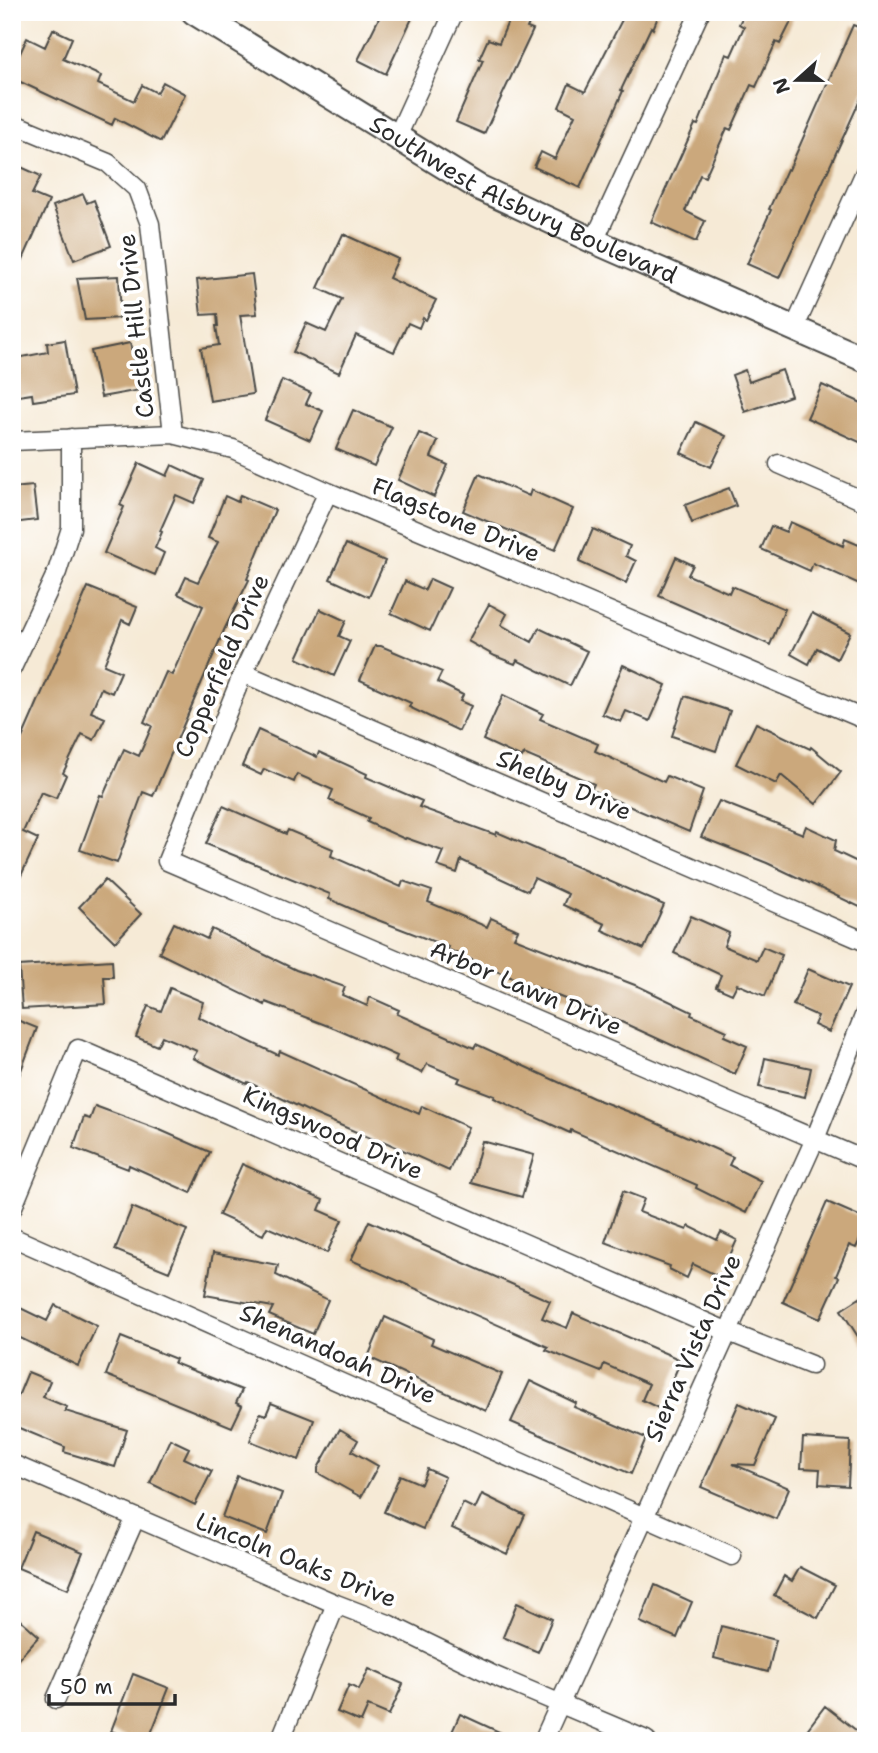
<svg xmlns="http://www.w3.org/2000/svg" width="878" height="1753" font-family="'Shantell Sans',sans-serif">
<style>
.building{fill:#cba87c}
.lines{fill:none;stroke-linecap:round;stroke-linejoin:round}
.street-casing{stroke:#494845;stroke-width:21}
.secondary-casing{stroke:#494845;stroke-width:28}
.street{stroke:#fff;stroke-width:18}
.secondary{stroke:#fff;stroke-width:24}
.labels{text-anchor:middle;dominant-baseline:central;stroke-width:7;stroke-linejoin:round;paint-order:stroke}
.street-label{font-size:24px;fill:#2b2b2b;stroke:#fff}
</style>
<rect width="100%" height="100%" fill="#fff"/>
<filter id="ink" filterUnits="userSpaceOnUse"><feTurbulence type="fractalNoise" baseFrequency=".0143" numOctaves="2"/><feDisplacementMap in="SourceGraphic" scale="14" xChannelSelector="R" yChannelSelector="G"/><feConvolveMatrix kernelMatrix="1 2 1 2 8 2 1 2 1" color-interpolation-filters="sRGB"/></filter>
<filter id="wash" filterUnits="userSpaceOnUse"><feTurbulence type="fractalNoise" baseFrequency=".00686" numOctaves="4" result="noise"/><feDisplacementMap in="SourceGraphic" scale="28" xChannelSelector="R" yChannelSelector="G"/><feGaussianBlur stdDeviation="1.57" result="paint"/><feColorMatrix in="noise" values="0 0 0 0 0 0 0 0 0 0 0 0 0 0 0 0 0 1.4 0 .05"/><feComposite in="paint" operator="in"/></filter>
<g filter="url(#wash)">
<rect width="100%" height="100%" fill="#f6ead6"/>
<g id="blocks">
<path class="building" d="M382,12H415L386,74L358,60Z
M512,12H534L527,28L533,30L484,134L456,122L483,60L479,59L488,39L499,43Z
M626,12H660L653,29L651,27L621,90L623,91L580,188L534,167L541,152L555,159L575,115L559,107L569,84L585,92Z
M745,12H796L780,44L776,42L756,87L751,85L731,130L727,128L705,177L700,175L685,211L705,221L696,242L651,222L695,124L698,125L726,54L731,56L744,27L739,24Z
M853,25L866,30V87L779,278L747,264L771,210L769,209L787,169L789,170Z
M53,29L72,38L63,59L101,76L98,84L134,101L142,85L157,93L163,82L185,94L161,142L115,118L112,125L12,78V71L27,38L45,47Z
M12,163L41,176L32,194L49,201L12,284Z
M83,194L87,203L94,200L111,246L74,260L53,206Z
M343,234L398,259L389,278L436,300L426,320L423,318L419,328L408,323L394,352L356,335L339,373L293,352L306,323L326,332L342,299L318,288Z
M252,274L257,314L240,315L253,394L210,401L201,348L219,345L216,326H218L217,314L201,315L197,280Z
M119,276L121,318L85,320L77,278Z
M65,340L74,395L33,401L32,394L12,397V359L48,352L47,343Z
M130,343L140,390L101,397L91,351Z
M745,370L749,382L782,370L791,396L745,412L732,375Z
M282,380L311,393L306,404L323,411L310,440L265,420Z
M822,385L866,405V445L807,418Z
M353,410L392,427L374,466L336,449Z
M696,422L726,436L711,467L681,453Z
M419,433L438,441L431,457L448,465L434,497L398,480Z
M139,463L167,476L172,465L204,480L194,503L176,495L160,531L162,532L155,548L164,553L155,575L104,553L124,507L120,505Z
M479,474L529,496L531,490L573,509L555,550L463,511Z
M33,486L37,520L12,523V488Z
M729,488L736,506L692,523L685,505Z
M240,495L275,510L247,579L249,580L225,628L153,796L143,792L117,863L80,850L100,795L103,796L124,749L139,756L152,726L144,722L166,672L172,675L203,606L178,594L186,577L198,582L218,542L208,538L225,496L238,502Z
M790,522L843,546L845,539L866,548V587L813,563L810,571L761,549L771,526L786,532Z
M593,529L630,546L626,556L636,561L626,583L579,562Z
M346,544L385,561L369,597L330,579Z
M676,557L693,565L688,575L729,593L732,586L785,609L770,645L659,596Z
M430,579L450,588L430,631L391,613L405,581L425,590Z
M88,587L137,607L130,624L122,620L104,665L121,672L112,693L101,688L91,712L105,718L94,740L82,734L63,773L66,775L56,798L41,792L23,832L38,839L12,895V761Z
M489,604L507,614L501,625L532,642L539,628L587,651L570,686L517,660L515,664L495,656L468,641Z
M320,609L346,621L339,636L350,641L334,676L297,658Z
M812,613L850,633L837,659L817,648L809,664L791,654Z
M375,646H381L442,672L437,682L463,695L460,701L471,706L459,731L409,707L411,703L360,680Z
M623,665L666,685L650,721L626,711L621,722L602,714Z
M503,695L543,714L540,719L598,744L595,751L664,782L667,776L703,791L689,832L591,790L594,784L524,754L522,758L483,740Z
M685,696L730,711L716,751L672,736Z
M756,723L810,749L811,747L841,772L816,804L781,775L776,784L736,764Z
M258,730L317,757L319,752L367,774L366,777L422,801L419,807L496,835L497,832L664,905L644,949L602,930L605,924L563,905L568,894L534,878L528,891L461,860L457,873L437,866L443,851L406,838L405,839L367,822L369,818L329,800L333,790L297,774L294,782L264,769L261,775L242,766Z
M719,801L803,834L806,826L836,840L834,851L866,866V910L767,863L701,837Z
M223,806L286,834L288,830L333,849L331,856L401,887L403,881L432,891L428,902L487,927L491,918L518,930L514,938L640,987L692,1012L691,1015L727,1031L724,1036L747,1046L735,1074L617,1020L508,976L447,949L448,947L370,917L329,899L330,894L206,844Z
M105,880L141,914L115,942L79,907Z
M691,916L729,933L724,946L757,960L763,947L782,955L765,996L737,984L732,994L716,987L721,975L674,953Z
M174,923L207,939L212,929L296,970L345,987L342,995L367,1006L370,997L399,1010L397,1014L474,1048L476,1044L593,1098L645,1118L733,1157L729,1165L761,1181L746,1213L696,1188L697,1185L571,1130L570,1133L494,1098L495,1096L458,1082L460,1078L427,1064L422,1073L395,1061L397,1056L336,1029L266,1002L265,1005L159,953Z
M112,960L113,977H104L106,1004L22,1009L19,966Z
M808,969L849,987L829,1032L814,1025L818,1016L793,1005Z
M170,988L203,1002L198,1017L278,1055L280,1051L419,1114L422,1106L468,1127L449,1171L383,1141L382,1143L314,1114L248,1082L247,1084L193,1058L197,1051L162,1036L157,1046L136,1037L148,1006L161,1011Z
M12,1018L37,1028L14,1089H12Z
M765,1058L811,1068L805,1097L759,1087Z
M95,1106L160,1130L210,1152L191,1193L129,1165L128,1169L73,1148L84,1117L90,1119Z
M482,1141L534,1155L522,1197L471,1183Z
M242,1164L323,1200L319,1210L342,1220L327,1253L267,1227L263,1235L219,1215Z
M623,1191L644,1199L639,1212L687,1230L689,1226L717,1240L721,1232L737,1240L720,1277L693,1264L687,1278L669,1269L670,1266L605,1242Z
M827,1202L866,1219V1226L856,1248L849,1245L836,1276L839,1277L820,1319L783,1302Z
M132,1207L187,1230L169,1272L115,1250Z
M369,1221L550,1301L542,1318L567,1328L573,1313L681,1360L660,1409L642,1400L649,1384L604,1364L601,1372L546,1350L548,1347L351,1260Z
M213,1253L278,1265L276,1275L328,1300L313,1334L269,1315L273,1307L205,1295Z
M866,1294V1349L841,1310Z
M12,1304L47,1321L55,1305L97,1326L78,1366L12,1334Z
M385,1317L433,1339L431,1344L502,1374L486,1411L368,1357Z
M121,1337L176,1359L174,1363L242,1390L236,1403L242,1406L232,1427L106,1375Z
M28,1372L50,1381L43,1397L67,1407L65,1411L127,1430L115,1467L64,1452L65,1447L12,1425V1411Z
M530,1381L576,1403L574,1407L646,1438L631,1474L511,1422Z
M271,1403L314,1420L299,1460L250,1441L260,1413L266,1415Z
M739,1403L775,1419L755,1465L733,1464L789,1488L776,1519L701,1487Z
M340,1429L358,1440L352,1451L378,1466L361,1497L318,1473V1468Z
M803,1438L850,1441L848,1486L819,1484L820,1469L801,1468Z
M170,1439L189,1448L184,1458L212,1471L195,1505L150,1483Z
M427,1469L445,1477L423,1529L384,1512L400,1475L421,1484Z
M237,1476L282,1493L267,1534L222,1517Z
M482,1494L525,1515L507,1554L452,1528L463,1503L475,1509Z
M33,1531L83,1552L68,1589L18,1568Z
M800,1567L835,1585L818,1618L774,1595L784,1576L792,1581Z
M655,1585L692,1602L677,1638L640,1622Z
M517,1603L552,1619L538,1652L503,1637Z
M21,1620L39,1636L12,1666V1630Z
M721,1626L776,1640L768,1672L714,1658Z
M369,1669L403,1684L389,1715L368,1706L361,1722L337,1712L349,1685L359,1690Z
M133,1674L169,1688L148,1741H136L111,1731Z
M825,1706L866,1738V1741H811L803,1735Z
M460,1714L519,1741H448Z"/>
</g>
</g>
<g filter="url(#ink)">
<use href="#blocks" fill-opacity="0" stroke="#494845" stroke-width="2"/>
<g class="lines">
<defs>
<path id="street" d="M12,123L108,163L137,189L150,224L173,434
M397,137L454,12
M594,241L700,12
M794,329L866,170
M12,441L173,434L233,449L328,492L866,720
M779,464L866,502
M328,492L243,673L167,861L866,1161
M12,668L57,572L71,528V438
M243,673L866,942
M12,1209L78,1049L726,1331L811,1365
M12,1237L732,1556
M12,1464L336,1604L388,1624L495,1676L646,1740
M56,1699L135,1519
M280,1741L336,1604
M543,1741L815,1139L866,1011"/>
<g id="secondary">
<path id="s1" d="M194,12L478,187L594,241L866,360"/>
</g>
</defs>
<use href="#street" class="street-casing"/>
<use href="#secondary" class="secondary-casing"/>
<use href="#street" class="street"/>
<use href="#secondary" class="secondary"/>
</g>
</g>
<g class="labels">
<g class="street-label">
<text stroke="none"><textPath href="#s1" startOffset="380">Southwest Alsbury Boulevard</textPath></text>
<text transform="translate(136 326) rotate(-96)">Castle Hill Drive</text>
<text transform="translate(456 520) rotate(23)">Flagstone Drive</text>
<text transform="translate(222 666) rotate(-66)">Copperfield Drive</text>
<text transform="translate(564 785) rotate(23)">Shelby Drive</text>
<text transform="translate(526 988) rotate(23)">Arbor Lawn Drive</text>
<text transform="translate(333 1133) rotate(24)">Kingswood Drive</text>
<text transform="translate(693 1348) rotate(-66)">Sierra Vista Drive</text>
<text transform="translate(338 1354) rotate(24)">Shenandoah Drive</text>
<text transform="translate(296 1560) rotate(22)">Lincoln Oaks Drive</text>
</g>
</g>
<rect width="878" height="1753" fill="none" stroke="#fff" stroke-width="42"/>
<g transform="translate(797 80) rotate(249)" stroke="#ffffff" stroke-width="5" paint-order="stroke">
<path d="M0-5L12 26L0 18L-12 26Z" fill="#2b2b2b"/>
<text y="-10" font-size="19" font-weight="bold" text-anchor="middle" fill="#2b2b2b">N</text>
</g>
<path d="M49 1694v10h126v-10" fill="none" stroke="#2b2b2b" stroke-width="3.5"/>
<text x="60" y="1694" font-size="21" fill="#2b2b2b" stroke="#ffffff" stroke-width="5" paint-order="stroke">50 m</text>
</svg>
